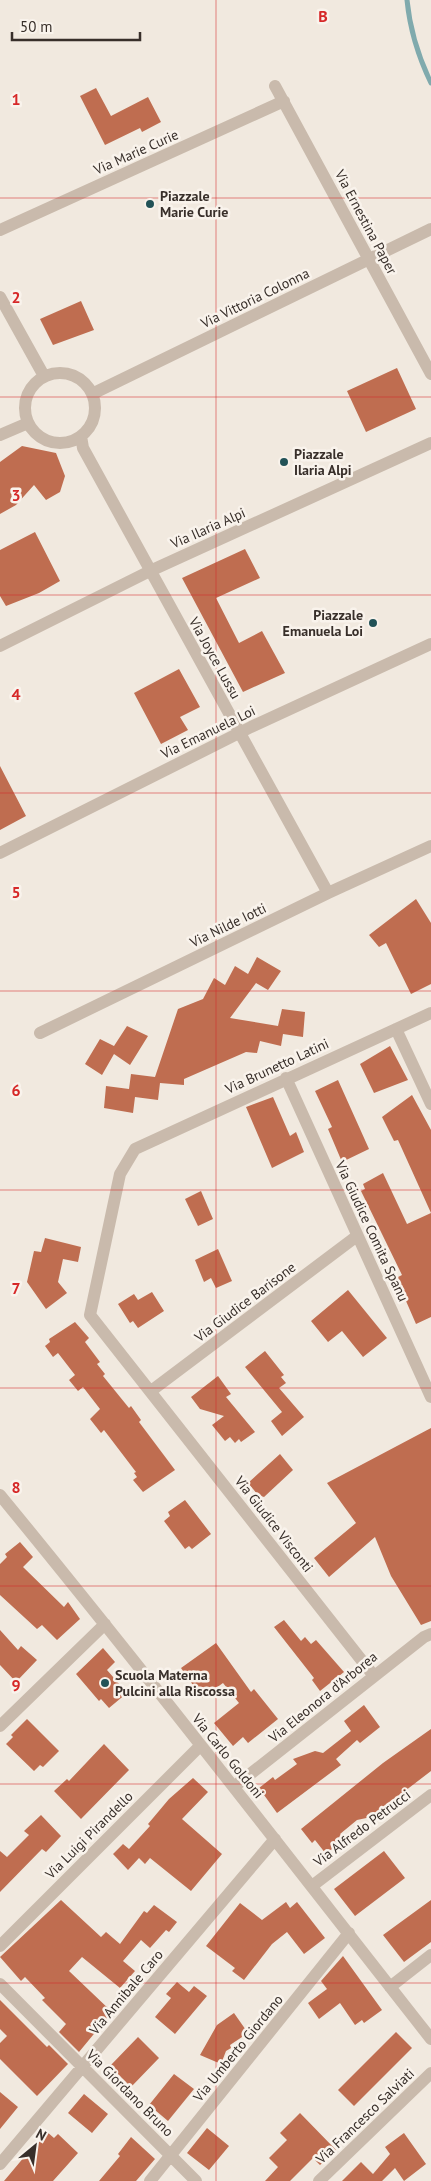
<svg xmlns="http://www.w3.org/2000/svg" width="431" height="2181" font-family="'PT Sans',sans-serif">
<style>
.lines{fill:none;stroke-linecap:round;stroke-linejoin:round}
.stream{stroke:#80aaad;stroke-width:5}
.building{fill:#bf6d50}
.minor{stroke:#c9baac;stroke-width:12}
.grid{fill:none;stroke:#d62828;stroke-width:1;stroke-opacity:0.55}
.poi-dot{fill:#225257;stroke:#f9f3ec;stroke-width:2}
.labels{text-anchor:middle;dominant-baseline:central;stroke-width:5;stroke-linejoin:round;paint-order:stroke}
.street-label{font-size:14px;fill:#382f2a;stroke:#f9f3ec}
.poi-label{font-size:14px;font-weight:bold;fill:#382f2a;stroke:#f9f3ec;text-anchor:start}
.grid-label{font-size:16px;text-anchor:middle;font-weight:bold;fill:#d62828;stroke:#f9f3ec;stroke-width:5;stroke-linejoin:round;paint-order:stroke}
</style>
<rect width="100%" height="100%" fill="#f1e9df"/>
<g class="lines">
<path class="stream" d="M407,0C410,31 418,56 431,83"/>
</g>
<path class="building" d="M96,88L111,116L148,97L161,122L142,132L140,128L105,145L80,96Z
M81,301L94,330L53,345L40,319Z
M397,368L416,409L366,432L347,391Z
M22,446L56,453L65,476L60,492L46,500L34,485L16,505L0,514V462Z
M35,532L60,581L39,593L6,606L0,596V550Z
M245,549L260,578L216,598L239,643L262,631L285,673L243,692L182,578Z
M179,669L200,707L180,717L188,730L161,744L134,693Z
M0,766L26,816L0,830Z
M416,899L431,923V984L411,994L386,943L379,947L369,935Z
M257,957L281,971L268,990L256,983L230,1018L278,1026L282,1009L305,1012L303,1037L283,1034L281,1046L260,1041L257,1053L246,1052L184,1079V1085L160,1083L158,1100L135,1097L133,1113L104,1108L106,1086L129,1089L131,1074L155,1077L178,1009L203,999L214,978L225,985L235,966L248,974Z
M127,1026L148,1036L130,1065L114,1054L102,1075L85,1064L100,1039L114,1046Z
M390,1046L408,1080L374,1093L360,1064Z
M338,1080L369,1149L342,1162L328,1129L332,1127L315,1091Z
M412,1095L431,1130V1317L416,1324L396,1278L402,1275L361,1191L365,1189L363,1184L383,1173L407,1224L431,1213L398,1140L394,1141L382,1117Z
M273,1097L290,1136L296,1132L304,1152L272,1168L246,1107Z
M201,1191L213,1219L198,1226L185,1199Z
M45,1238L81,1247L78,1262L63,1259L58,1282L67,1293L46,1309L27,1282L34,1251L41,1252Z
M218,1249L232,1281L216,1288L211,1278L204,1282L195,1260Z
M348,1290L387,1338L363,1357L342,1331L328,1342L311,1321Z
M152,1292L164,1311L138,1328L133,1321L130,1323L118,1304L134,1294L138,1300Z
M75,1322L89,1338L85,1342L100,1362L97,1364L105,1374L103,1376L129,1408L131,1406L141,1420L139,1422L175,1470L143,1492L133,1480L137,1477L134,1473L136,1472L104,1430L101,1433L90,1419L100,1409L83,1387L78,1391L69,1380L75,1375L58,1353L53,1357L45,1346L50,1342L49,1339Z
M265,1351L284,1375L281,1377L286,1383L279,1388L304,1417L282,1436L271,1421L282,1412L245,1367Z
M218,1376L231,1394L226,1397L255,1432L241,1442L239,1439L235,1443L230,1437L225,1441L212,1425L224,1416L200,1409L191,1397Z
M431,1428V1621L421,1625L391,1576L375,1537L329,1577L314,1558L356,1523L327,1483Z
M280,1454L293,1470L264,1497L258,1495L248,1483Z
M185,1500L211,1534L192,1549L189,1546L185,1549L164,1521L170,1516L168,1512Z
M20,1542L33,1557L23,1567L64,1607L68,1602L80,1619L57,1640L42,1625L37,1629L0,1595V1564L7,1557L5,1554Z
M284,1620L301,1641L305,1637L311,1644L316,1640L344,1672L320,1691L312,1680L314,1678L274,1627Z
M0,1630L18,1650L21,1646L37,1660L16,1682L0,1665Z
M216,1643L251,1692L254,1689L278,1719L248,1743L243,1737L233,1746L214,1723L239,1703L223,1683L202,1698L181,1668Z
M103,1648L115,1662L107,1670L127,1693L109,1708L101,1699L99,1701L76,1674Z
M364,1705L380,1727L360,1743L357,1740L336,1759L341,1765L277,1813L259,1788L273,1777L275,1780L297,1764L293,1759L315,1751L323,1753L351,1731L344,1721Z
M27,1719L59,1751L43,1767L40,1765L34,1771L6,1744L13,1737L11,1735Z
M431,1729V1771L371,1817L357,1820L340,1834L344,1839L326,1854L315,1840L312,1843L301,1829L383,1763Z
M104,1744L129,1770L81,1819L54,1791L67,1779L69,1781Z
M193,1778L208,1792L182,1819L222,1854L191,1891L150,1858L145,1864L139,1858L128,1870L113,1854L123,1844L129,1849L150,1826L148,1824L169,1799Z
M41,1815L61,1836L46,1852L42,1849L0,1892V1851L7,1857L29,1835L24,1831Z
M384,1851L405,1878L355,1916L334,1889Z
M61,1900L101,1937L106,1932L120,1944L144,1911L147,1913L154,1905L177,1922L169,1932L166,1930L150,1948L141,1940L123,1961L135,1971L120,1988L82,1957L69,1971L112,2012L79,2052L59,2032L66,2024L42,2000L45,1998L25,1977L21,1981L0,1957Z
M431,1900V1942L404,1962L383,1935Z
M286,1902L290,1908L297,1902L325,1938L304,1954L287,1932L272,1944L244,1980L232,1971L235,1968L206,1946L240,1903L262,1920Z
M343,1956L382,2010L364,2023L362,2020L355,2025L340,2003L319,2019L308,2003L327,1989L321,1981Z
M177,1982L189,1992L194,1986L207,1996L175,2034L155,2017L171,1998L166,1994Z
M0,2000L47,2047L49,2045L68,2064L37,2096L0,2059V2043L7,2036L0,2029Z
M234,2013L248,2033L230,2045L231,2048L226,2051L221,2064L200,2055L217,2025Z
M396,2032L412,2048L354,2106L338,2090Z
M138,2037L159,2058L131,2087L110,2066Z
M174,2074L194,2089L168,2121L149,2105Z
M0,2092L18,2107L0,2129Z
M84,2094L108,2114L92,2133L68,2113Z
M300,2113L336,2150L320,2165L313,2158L290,2181H265L278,2167L269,2158L287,2140L280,2133Z
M207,2128L229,2146L209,2170L187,2153Z
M46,2131L54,2138L58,2134L78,2153L53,2181H4Z
M404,2133L426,2164L404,2181L395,2168L382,2181H342L361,2162L373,2174L390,2154L385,2147Z
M131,2137L155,2159L136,2181H99L120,2156L118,2154Z"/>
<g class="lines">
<path class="minor" d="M275,86L431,374
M0,230L284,101
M0,297L44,376
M25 408a35 35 0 1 1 70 0a35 35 0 1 1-70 0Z
M92,394L431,229
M0,435L28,423
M81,436L83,448L328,893
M0,646L150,571L431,443
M0,853L251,727L431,644
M396,1029L431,1104
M40,1033L328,893L431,846
M286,1078L431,1397
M151,1391L357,1236
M0,1495C147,1674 288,1857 431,2039
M374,1676L90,1315L120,1174L135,1149L431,1013
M0,1726L105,1624
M235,1786L424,1637L431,1634
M312,1886L431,1795
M0,1946L200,1746
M0,1984L196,2181
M390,1987L431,1955
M0,2164L275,1839
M150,2181L349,1933
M319,2181L431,2073"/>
</g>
<path class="grid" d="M216,0V2181M0,198H431M0,397H431M0,595H431M0,793H431M0,991H431M0,1190H431M0,1388H431M0,1586H431M0,1784H431M0,1983H431"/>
<g class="poi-dot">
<circle cx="150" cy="204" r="5"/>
<circle cx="284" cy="462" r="5"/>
<circle cx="373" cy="623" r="5"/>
<circle cx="105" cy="1683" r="5"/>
</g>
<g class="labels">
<g class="street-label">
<text transform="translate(136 152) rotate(-24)">Via Marie Curie</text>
<text transform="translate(366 222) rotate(62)">Via Ernestina Paper</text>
<text transform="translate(255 298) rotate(-26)">Via Vittoria Colonna</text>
<text transform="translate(208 528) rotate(-24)">Via Ilaria Alpi</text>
<text transform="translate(215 658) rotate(61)">Via Joyce Lussu</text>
<text transform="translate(208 732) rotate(-26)">Via Emanuela Loi</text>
<text transform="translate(228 925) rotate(-26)">Via Nilde Iotti</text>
<text transform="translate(277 1066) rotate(-25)">Via Brunetto Latini</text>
<text transform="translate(372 1231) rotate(65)">Via Giudice Comita Spanu</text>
<text transform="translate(245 1302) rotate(-37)">Via Giudice Barisone</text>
<text transform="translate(274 1524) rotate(52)">Via Giudice Visconti</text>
<text transform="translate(323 1697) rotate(-39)">Via Eleonora d'Arborea</text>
<text transform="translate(228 1756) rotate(51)">Via Carlo Goldoni</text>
<text transform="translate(362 1828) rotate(-37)">Via Alfredo Petrucci</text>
<text transform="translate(89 1835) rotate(-45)">Via Luigi Pirandello</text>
<text transform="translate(126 1992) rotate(-50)">Via Annibale Caro</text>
<text transform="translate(238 2048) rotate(-51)">Via Umberto Giordano</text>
<text transform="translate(130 2093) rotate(45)">Via Giordano Bruno</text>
<text transform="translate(365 2116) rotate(-44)">Via Francesco Salviati</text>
</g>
<g class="poi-label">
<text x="160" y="196">Piazzale<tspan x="160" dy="16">Marie Curie</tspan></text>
<text x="294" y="454">Piazzale<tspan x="294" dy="16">Ilaria Alpi</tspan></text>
<text x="363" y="615" text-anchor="end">Piazzale<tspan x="363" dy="16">Emanuela Loi</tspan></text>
<text x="115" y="1675">Scuola Materna<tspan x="115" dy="16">Pulcini alla Riscossa</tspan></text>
</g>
</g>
<g class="grid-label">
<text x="323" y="22">B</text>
<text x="16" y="105">1</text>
<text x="16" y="303">2</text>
<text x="16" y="501">3</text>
<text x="16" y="700">4</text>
<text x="16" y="898">5</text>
<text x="16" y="1096">6</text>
<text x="16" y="1294">7</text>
<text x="16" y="1493">8</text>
<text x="16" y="1691">9</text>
</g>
<g transform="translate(35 2146) rotate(29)" stroke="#f9f3ec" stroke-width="4" paint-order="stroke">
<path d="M0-4L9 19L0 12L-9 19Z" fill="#382f2a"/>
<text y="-8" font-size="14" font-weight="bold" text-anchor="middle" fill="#382f2a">N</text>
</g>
<path d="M12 32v8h128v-8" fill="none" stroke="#382f2a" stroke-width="2.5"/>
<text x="20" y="32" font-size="15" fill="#382f2a" stroke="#f9f3ec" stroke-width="4" paint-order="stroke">50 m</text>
</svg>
